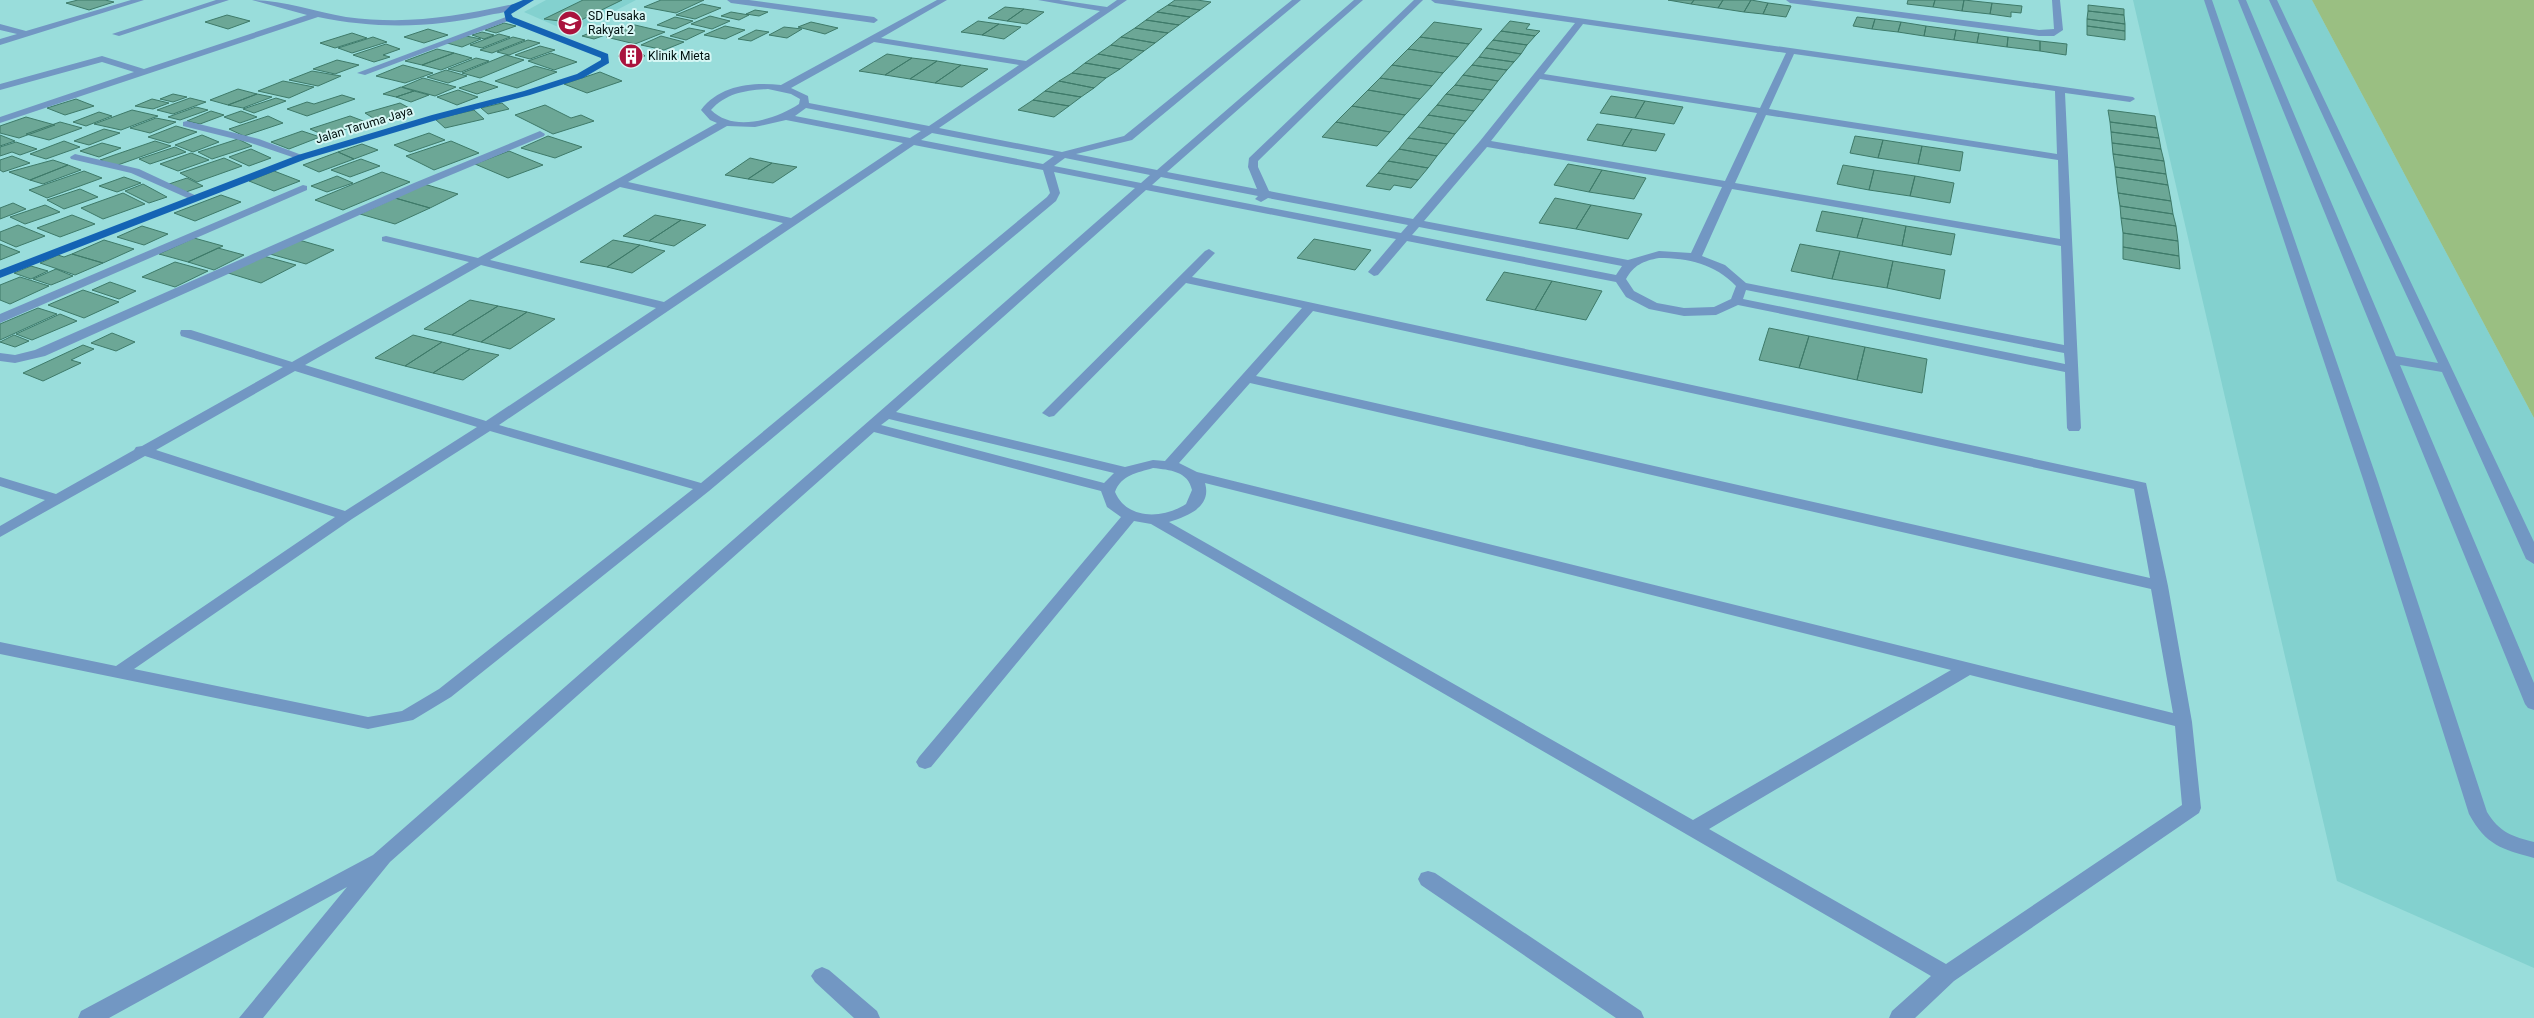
<svg xmlns="http://www.w3.org/2000/svg" width="2534" height="1018" font-family="Roboto,sans-serif">
<style>
.built{fill:#83d1cf}
.green{fill:#9abf82}
.building{fill:#6ca796;stroke:#3e7a69}
.lines{fill:none;stroke-linecap:round;stroke-linejoin:round}
.minor{fill:#7297c3;fill-rule:evenodd}
.major{fill:#1463b4;fill-rule:evenodd}
.labels{text-anchor:middle;dominant-baseline:central;stroke-width:4;stroke-linejoin:round;paint-order:stroke}
.far-poi-label{font-size:12px;fill:#00100f;stroke:#d6f7f5;text-anchor:start}
.far-street-label{font-size:12px;fill:#00100f;stroke:#d6f7f5}
</style>
<rect width="100%" height="100%" fill="#99dddb"/>
<path class="built" d="M546,0H636L572,33L524,12Z
M2133,0H2312L2534,418V968L2337,881Z"/>
<path class="green" d="M2312,0H2534V418Z"/>
<path class="building" d="M78,0H105L114,2L89,10L66,3Z
M583,0H622L575,23L544,19Z
M661,0H704L676,13L644,7Z
M1175,0H1197L1211,2L1200,10L1168,5Z
M1668,0H1694L1691,4Z
M1694,0H1723L1718,8L1691,4Z
M1723,0H1751L1744,12L1718,8Z
M1751,0L1768,3L1763,14L1744,12Z
M1908,0H1935L1933,7L1907,4Z
M1935,0H1964L1962,11L1933,7Z
M1964,0L1992,3L1990,14L1962,11Z
M1768,3L1791,6L1786,17L1763,14Z
M1992,3L2022,6L2021,13L2011,12V17L1990,14Z
M702,4L721,8L695,19L676,15Z
M1168,5L1200,10L1190,17L1157,12Z
M2088,5L2124,9V15L2088,11Z
M1005,7L1024,9L1007,21L988,18Z
M1024,9L1044,12L1027,24L1007,21Z
M755,10L768,12L759,16L746,14Z
M2088,11L2124,15L2125,24L2087,19Z
M731,12L749,15L739,20L721,16Z
M1157,12L1190,17L1179,25L1146,20Z
M227,15L250,21L228,29L205,22Z
M710,16L730,21L712,29L691,24Z
M675,17L693,21L675,29L657,25Z
M1857,17L1875,19L1872,29L1853,26Z
M1875,19L1901,22L1898,32L1872,29Z
M2087,19L2125,24V31L2087,26Z
M1146,20L1179,25L1168,33L1135,28Z
M978,21L999,24L982,35L961,32Z
M1510,21L1530,24L1526,29L1540,31L1535,36L1501,31Z
M811,22L838,28L825,34L798,27Z
M1434,22L1482,29L1469,44L1420,37Z
M1901,22L1926,26L1924,36L1898,32Z
M504,23L516,26L496,33L485,30Z
M999,24L1021,27L1004,39L982,35Z
M635,25L665,32L635,44L606,37Z
M607,26L619,30L594,39L582,36Z
M725,26L745,30L725,39L704,35Z
M1926,26L1956,30L1954,40L1924,36Z
M2087,26L2125,31V40L2087,35Z
M784,27L802,29L787,38L769,35Z
M689,28L705,31L686,40L670,36Z
M1135,28L1168,33L1155,43L1121,37Z
M428,29L448,35L424,43L404,37Z
M756,30L769,32L751,41L738,39Z
M1956,30L1979,33L1977,43L1954,40Z
M1501,31L1535,36L1527,45L1493,40Z
M482,32L494,35L484,39L472,35Z
M352,33L367,38L335,48L320,43Z
M1979,33L2008,37L2007,47L1977,43Z
M499,34L510,37L482,48L470,45Z
M466,36L481,39L462,47L447,43Z
M661,36L684,42L664,50L641,45Z
M373,37L387,42L352,53L338,48Z
M513,37L525,40L492,53L480,50Z
M1121,37L1155,43L1144,51L1111,45Z
M1420,37L1469,44L1458,57L1408,49Z
M2008,37L2040,41V51L2007,47Z
M528,40L540,43L509,55L497,52Z
M1493,40L1527,45L1521,54L1486,48Z
M2040,41L2067,44L2066,55L2040,51Z
M386,44L400,49L383,55L390,57L374,62L353,55Z
M1111,45L1144,51L1132,60L1098,54Z
M540,46L555,50L530,59L515,55Z
M1486,48L1521,54L1514,62L1479,57Z
M437,49L454,53L422,65L405,61Z
M1408,49L1458,57L1443,73L1392,65Z
M640,51L645,56L623,60L618,56Z
M454,53L472,58L441,70L422,65Z
M551,53L577,62L554,70L528,61Z
M887,54L912,58L885,75L859,71Z
M1098,54L1132,60L1120,69L1085,63Z
M506,55L524,60L480,78L462,73Z
M1479,57L1514,62L1507,70L1472,65Z
M476,58L489,61L461,72L448,69Z
M912,58L937,61L910,79L885,75Z
M337,60L359,65L335,74L313,69Z
M937,61L961,65L935,83L910,79Z
M1085,63L1120,69L1106,78L1072,73Z
M403,65L433,73L405,83L376,76Z
M961,65L988,69L962,87L935,83Z
M1392,65L1443,73L1432,86L1380,78Z
M1472,65L1507,70L1498,81L1463,75Z
M535,66L557,72L517,88L495,81Z
M446,70L467,76L448,83L427,77Z
M312,71L341,76L318,86L289,80Z
M600,72L622,81L587,93L564,84Z
M1072,73L1106,78L1094,88L1059,81Z
M1463,75L1498,81L1491,90L1455,85Z
M423,78L456,87L435,96L402,87Z
M1380,78L1432,86L1420,99L1368,90Z
M283,81L314,87L289,98L258,91Z
M480,81L498,87L477,94L459,88Z
M1059,81L1094,88L1081,97L1045,91Z
M1455,85L1491,90L1483,100L1446,94Z
M401,87L414,91L396,97L383,94Z
M238,89L257,94L228,105L210,100Z
M458,90L478,97L457,105L437,97Z
M1368,90L1420,99L1405,115L1352,106Z
M414,91L429,95L411,102L396,97Z
M1045,91L1081,97L1069,106L1033,100Z
M173,94L187,97L173,102L160,99Z
M257,94L272,97L243,108L228,105Z
M1446,94L1483,100L1474,111L1437,105Z
M342,95L355,99L307,116L287,109L307,102L314,104Z
M1611,96L1645,101L1635,118L1600,113Z
M190,98L206,102L173,114L157,110Z
M276,98L286,101L254,113L243,109Z
M76,99L94,106L65,115L47,108Z
M152,99L169,103L153,109L135,106Z
M1033,100L1069,106L1054,117L1018,110Z
M1645,101L1683,107L1674,124L1635,118Z
M400,103L413,110L378,121L365,113Z
M502,103L509,109L488,114L481,108Z
M545,105L571,118L581,115L594,121L553,134L515,115Z
M1437,105L1474,111L1466,121L1428,115Z
M1352,106L1405,115L1390,132L1336,122Z
M196,107L208,110L180,120L168,117Z
M132,110L158,116L121,130L94,124Z
M474,110L484,119L445,128L435,119Z
M2108,110L2155,116L2157,128L2110,122Z
M211,111L224,115L200,124L187,121Z
M241,111L257,117L240,123L224,117Z
M99,112L112,116L86,126L73,122Z
M1428,115L1466,121L1455,134L1418,127Z
M268,116L283,123L244,136L229,129Z
M350,116L366,122L326,136L310,129Z
M26,117L55,125L19,138L0,133V126Z
M156,118L176,122L150,133L130,128Z
M60,122L82,128L49,140L26,134Z
M1336,122L1390,132L1377,146L1322,137Z
M2110,122L2157,128L2159,138L2111,132Z
M1597,124L1632,129L1622,146L1587,140Z
M176,126L197,132L169,143L148,137Z
M1418,127L1455,134L1447,144L1408,138Z
M104,129L120,133L89,145L74,141Z
M1632,129L1665,134L1656,151L1622,146Z
M302,131L320,137L289,149L271,142Z
M2111,132L2159,138L2161,149L2112,143Z
M429,133L445,140L410,152L394,145Z
M0,135L15,141L0,146Z
M202,135L219,142L193,152L175,145Z
M548,136L582,147L555,158L521,148Z
M1855,136L1883,140L1878,158L1850,153Z
M1408,138L1447,144L1437,156L1399,149Z
M238,139L252,146L212,159L198,152Z
M1883,140L1922,146L1918,164L1878,158Z
M64,141L80,147L46,159L30,154Z
M155,141L171,146L115,166L100,160Z
M451,141L479,153L434,170L406,156Z
M16,142L37,149L20,155L12,152L0,156V147Z
M102,143L121,148L99,157L80,151Z
M2112,143L2161,149L2164,161L2113,154Z
M362,144L378,150L354,159L338,152Z
M1922,146L1963,152L1960,171L1918,164Z
M175,147L186,152L150,164L139,159Z
M251,149L271,158L249,166L229,157Z
M1399,149L1437,156L1428,168L1388,161Z
M509,151L543,165L508,178L475,164Z
M338,152L354,159L319,172L303,165Z
M191,153L209,160L178,171L160,164Z
M2113,154L2164,161L2166,174L2115,167Z
M12,156L30,163L3,172L0,170V160Z
M224,158L242,166L197,182L180,173Z
M750,158L772,163L748,179L725,175Z
M361,159L380,166L350,177L331,170Z
M53,160L68,165L30,180L9,172Z
M1388,161L1428,168L1418,180L1378,173Z
M772,163L797,167L773,183L748,179Z
M1568,164L1602,170L1589,192L1554,185Z
M68,165L81,170L43,184L30,180Z
M1843,165L1874,170L1869,190L1837,184Z
M2115,167L2166,174L2168,185L2116,177Z
M1602,170L1646,178L1634,199L1589,192Z
M1874,170L1915,176L1910,196L1869,190Z
M84,171L102,178L47,198L29,190Z
M274,171L300,181L274,191L249,181Z
M382,172L410,182L343,210L315,200Z
M1378,173L1401,177L1418,180L1411,188L1394,185L1390,190L1366,186Z
M337,176L353,183L327,192L311,186Z
M1915,176L1954,183L1950,203L1910,196Z
M124,177L141,183L117,192L99,186Z
M2116,177L2168,185L2171,201L2118,193Z
M187,178L203,186L186,192L169,184Z
M143,184L167,197L149,203L125,191Z
M424,184L458,194L430,208L395,198Z
M80,189L98,197L64,209L47,200Z
M123,193L145,204L103,219L81,208Z
M2118,193L2171,201L2173,214L2120,206Z
M221,195L241,202L195,221L174,213Z
M395,198L430,208L395,224L360,214Z
M1555,198L1591,205L1576,229L1539,223Z
M13,203L26,209L0,219V208Z
M45,205L60,212L25,224L10,217Z
M1591,205L1642,214L1628,239L1576,229Z
M2120,206L2173,214L2176,226L2121,218Z
M1822,211L1863,218L1857,238L1816,231Z
M72,215L95,224L60,237L37,228Z
M655,215L681,220L649,241L623,236Z
M1863,218L1906,226L1902,246L1857,238Z
M2121,218L2176,226L2178,241L2123,233Z
M681,220L706,225L674,246L649,241Z
M18,225L45,236L16,247L0,240V232Z
M142,226L168,234L144,245L117,237Z
M1906,226L1955,234L1951,255L1902,246Z
M2123,233L2178,241L2179,256L2123,247Z
M194,238L223,246L188,262L159,254Z
M1314,239L1371,250L1355,270L1297,258Z
M104,240L134,249L103,263L72,254Z
M299,240L334,250L306,264L270,254Z
M613,240L640,245L607,267L580,262Z
M0,244L20,252L0,260Z
M1800,244L1840,251L1832,279L1791,271Z
M640,245L665,251L632,273L607,267Z
M2123,247L2179,256L2180,269L2123,259Z
M218,248L244,255L214,270L188,262Z
M1840,251L1893,261L1887,288L1832,279Z
M72,254L103,263L75,275L40,263L58,255L64,257Z
M260,255L296,265L261,283L225,272Z
M1893,261L1945,270L1940,299L1887,288Z
M175,262L208,271L175,287L142,277Z
M31,266L48,271L31,279L14,273Z
M56,269L73,276L51,285L33,279Z
M1504,272L1552,281L1535,310L1486,300Z
M20,277L49,286L10,304L0,300V285Z
M1552,281L1602,291L1586,320L1535,310Z
M110,282L136,291L119,299L92,290Z
M83,290L119,302L84,318L48,305Z
M470,300L498,306L452,335L424,329Z
M498,306L527,312L481,342L452,335Z
M38,308L57,314L0,340V324Z
M527,312L555,319L510,349L481,342Z
M60,314L77,321L32,340L16,334Z
M1769,328L1809,336L1799,368L1759,360Z
M112,333L135,342L116,351L91,343Z
M14,335L29,341L15,347L0,342Z
M413,335L442,342L405,366L375,358Z
M1809,336L1865,347L1857,380L1799,368Z
M442,342L470,349L433,373L405,366Z
M83,345L94,349L71,360L81,363L43,381L23,373Z
M1865,347L1927,359L1922,393L1857,380Z
M470,349L499,355L463,380L433,373Z"/>
<g class="lines">
<path class="minor" d="M131,0H144L0,45V39L17,34L0,30V24L26,31Z
M216,0H229L119,36L112,34Z
M252,0C283,0 315,12 346,17C409,25 453,17 514,4L518,7C511,12 498,13 489,15C432,28 376,29 318,17L0,123V117L134,72L102,62L0,90V84L102,56L144,69L307,15Z
M727,0H749L874,17L878,20L874,23L731,3Z
M937,0H947L881,38L1026,61L1100,11L1038,0H1059L1107,7L1117,0H1127L939,128L1062,152L1124,136L1292,0H1301L1132,140L1076,154L1157,170L1354,0H1363L1167,172L1257,189L1248,167L1249,158L1414,0H1423L1258,161V167L1269,191L1413,219L1480,141L1575,23L1435,3L1431,0H1453L2133,97L2135,99L2130,102L2065,93L2081,428L2079,431H2069L2067,428L2065,372L1738,305L1716,315L1684,316L1649,309L1626,297L1616,282L1407,241L1378,275L1374,276L1368,272L1396,239L1146,190L896,412L1125,467L1153,460L1165,461L1302,308L1186,283L1054,416L1049,417L1042,413L1205,251L1209,249L1215,253L1192,277L2146,483L2168,586L2192,722L2201,808L2199,813L1954,981L1915,1018H1889L1892,1011L1931,976L1151,524L1134,521L931,767L925,769L919,767L916,762L919,757L1121,517L1107,507L1101,491L874,432L390,862L263,1018H239L347,887L109,1018H78L81,1011L373,855L1135,188L1054,172L1060,193L1056,201L709,491L451,697L413,720L368,729L0,654V642L116,666L335,517L145,456L0,537V526L45,500L0,486V477L56,494L134,450L136,447L142,446L283,367L181,336L180,333L181,330H191L292,362L469,262L382,241V237L386,236L478,258L717,123L710,120L701,110C720,85 752,82 781,85ZM1583,24L1786,53L1760,108L1544,74ZM874,42L1019,65L929,126L809,103L808,96L791,88ZM1794,54L2055,91L2057,154L1769,109ZM1540,79L1757,113L1725,181L1491,141ZM768,89L791,94L800,99L799,104C776,119 734,133 711,110C726,93 746,90 768,89ZM806,108L921,131L910,138L795,116ZM1766,115L2058,160L2060,239L1735,183ZM786,120L903,143L791,218L628,182L727,126L755,127ZM932,133L1054,156L1043,164L921,140ZM914,145L1043,170L1050,193L1047,197L701,483L499,425ZM1487,147L1722,187L1691,253L1659,251L1628,260L1424,221ZM1065,158L1150,175L1141,183L1054,166ZM1161,177L1258,196L1255,199L1261,202L1268,198L1408,225L1401,233L1152,185ZM620,187L783,223L664,302L490,260ZM1732,189L2061,246L2064,345L1746,283L1725,265L1702,256ZM1419,227L1622,266L1616,275L1412,235ZM1659,258C1688,258 1715,264 1736,286L1731,299L1714,307L1684,308L1657,303L1634,291L1626,279C1634,265 1643,261 1659,258ZM481,265L656,308L486,421L305,365ZM1746,290L2064,353L2065,364L1743,299ZM1313,311L2134,489L2150,578L1256,376ZM295,371L477,427L345,511L156,450ZM1250,383L2151,589L2173,713L1197,472L1179,463ZM889,419L1114,473L1104,483L881,425ZM490,431L693,489L439,689L402,711L368,717L134,669L352,519ZM1153,468C1170,470 1188,471 1192,490L1186,504C1163,519 1127,520 1115,492C1121,475 1137,473 1153,468ZM1205,483L1951,670L1693,820L1169,522C1188,516 1212,507 1205,483ZM1970,675L2175,726L2182,805L1946,964L1709,829Z
M1786,0H1809L2039,30L2054,29L2052,0H2060L2063,30L2054,36H2039L1790,3Z
M2204,0H2212L2378,482L2487,812C2499,832 2513,837 2534,842V858C2501,849 2486,845 2469,814L2364,482Z
M2238,0H2246L2396,356L2438,363L2269,0H2277L2534,542V564L2526,559L2442,372L2400,365L2534,683V710L2528,708L2525,704Z
M506,17L513,19L365,75L357,73Z
M187,121L259,139L307,157L306,159H298L251,143L183,126V122Z
M540,131L545,134L544,136L422,187L45,356L15,363L0,361V353L15,355L35,350L414,183Z
M75,154L139,169L201,198L196,201L192,200L131,173L71,159L70,157Z
M303,185L307,186V190L0,323V314Z
M1428,871L1435,873L1641,1011L1644,1018H1616L1421,885L1418,879L1421,873Z
M822,967L829,970L877,1011L880,1018H854L815,982L811,976L815,970Z"/>
<path class="major" d="M523,0H534L511,14L513,17L608,54L609,63L583,78L530,95L440,119L306,159L0,278V270L298,155L432,115L524,91L577,74L601,60V58L506,21L504,12L511,5Z"/>
</g>
<defs>
<symbol id="school-disc" viewBox="-11 -11 22 22"><circle r="9.5" fill="#aa133d" stroke="#d6f7f5"/><path d="M0-5L7-2L0 1L-7-2ZM-4 1L0 2.5L4 1V4Q0 6-4 4Z" fill="#fff"/></symbol>
<symbol id="building-disc" viewBox="-11 -11 22 22"><circle r="9.5" fill="#aa133d" stroke="#d6f7f5"/><path d="M-4-6H4V6H1V3H-1V6H-4ZM-2.5-4.3h1.7v1.8h-1.7ZM.8-4.3h1.7v1.8H.8ZM-2.5-1h1.7V.8h-1.7ZM.8-1h1.7V.8H.8Z" fill="#fff"/></symbol>
</defs>
<g fill-rule="evenodd">
<use href="#school-disc" x="556" y="9" width="28" height="28"/>
<use href="#building-disc" x="617" y="42" width="28" height="28"/>
</g>
<g class="labels">
<g class="far-poi-label">
<text x="588" y="16">SD Pusaka<tspan x="588" dy="14">Rakyat 2</tspan></text>
<text x="648" y="56">Klinik Mieta</text>
</g>
<g class="far-street-label">
<text transform="translate(364 125) rotate(-17)">Jalan Taruma Jaya</text>
</g>
</g>
</svg>
